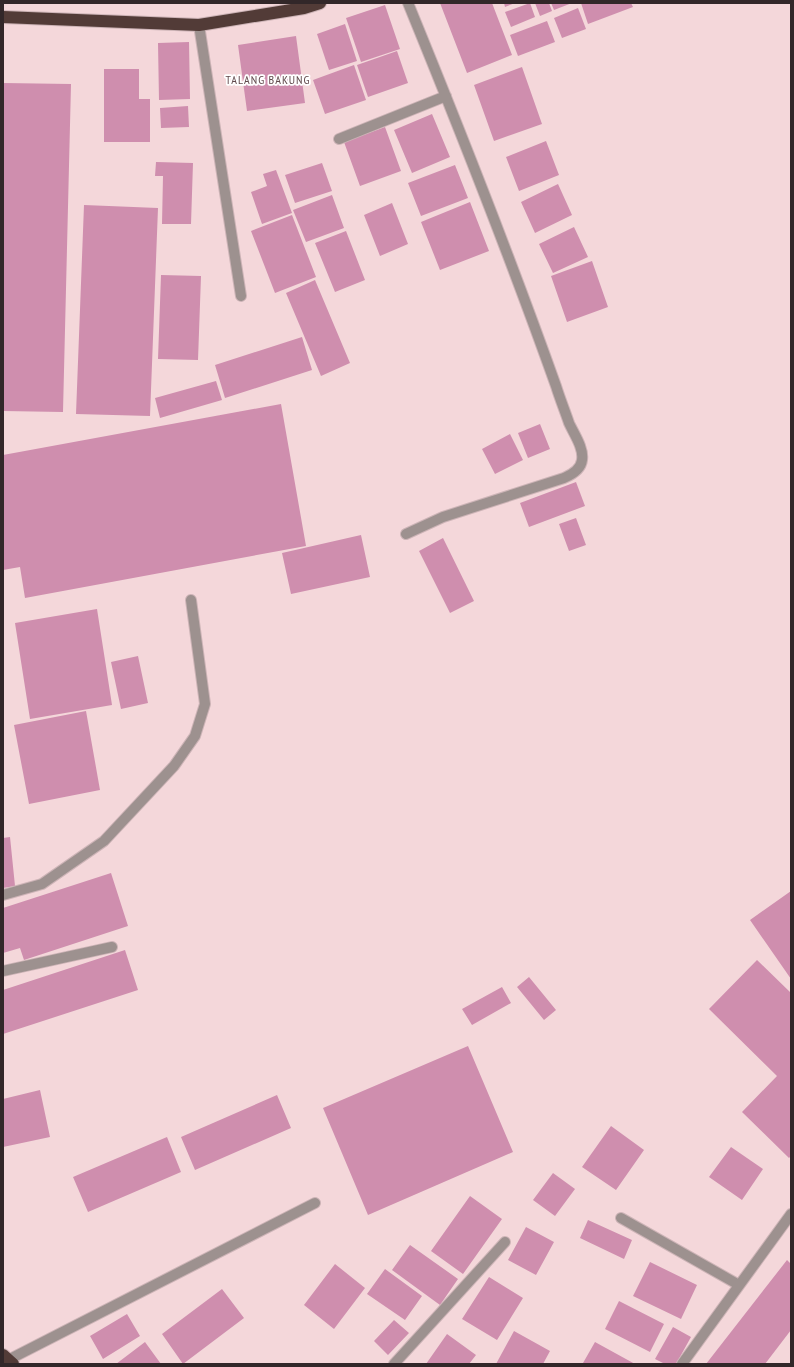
<svg xmlns="http://www.w3.org/2000/svg" width="794" height="1367" font-family="'PT Sans Narrow',sans-serif">
<style>
.building{fill:#cf8eae}
.lines{fill:none;stroke-linecap:round;stroke-linejoin:round}
.lane-casing{stroke:#cdb4b7;stroke-width:12}
.street-casing{stroke:#cdb4b7;stroke-width:12}
.highway-casing{stroke:#cdb4b7;stroke-width:14}
.lane{stroke:#9d918f;stroke-width:10}
.street{stroke:#9d918f;stroke-width:10}
.highway{stroke:#523b37;stroke-width:12}
.labels{text-anchor:middle;dominant-baseline:central;stroke-width:3.5;stroke-linejoin:round;paint-order:stroke}
.quarter-label{font-size:12px;letter-spacing:1px;fill:#60494c;stroke:#fff}
</style>
<rect width="100%" height="100%" fill="#f4d7da"/>
<path class="building" d="M440,3H492L512,55L467,73Z
M504,3H515L505,7Z
M530,3L535,17L511,27L505,12Z
M535,3H549L552,11L540,16Z
M551,3H572L554,10Z
M581,3H631L633,7L588,24Z
M385,5L400,49L361,62L346,18Z
M578,8L586,29L562,38L554,18Z
M547,21L555,42L518,56L510,35Z
M345,24L357,61L329,70L317,34Z
M296,36L305,103L247,111L238,45Z
M189,42L190,99L159,100L158,43Z
M397,51L408,83L368,97L357,65Z
M354,65L366,100L325,114L313,80Z
M522,67L542,124L494,141L474,85Z
M104,69H139V99H150V142H104Z
M3,83L71,84L63,412L3,411Z
M188,106L189,127L161,128L160,108Z
M432,114L450,157L412,173L394,130Z
M385,127L401,171L360,186L344,142Z
M546,141L559,175L519,191L506,157Z
M156,162L193,163L191,224H162L163,176H155Z
M322,163L332,191L295,203L285,175Z
M455,165L468,198L421,216L408,183Z
M276,170L292,213L262,224L251,192L267,186L263,174Z
M558,184L572,215L535,233L521,202Z
M332,195L344,228L306,242L293,210Z
M470,202L489,251L440,270L421,222Z
M392,203L408,244L380,256L364,215Z
M84,205L158,208L150,416L76,414Z
M292,215L316,277L275,293L251,231Z
M574,227L588,257L553,273L539,244Z
M346,231L365,280L335,292L315,243Z
M592,261L608,307L567,322L551,276Z
M161,275L201,276L198,360L158,359Z
M315,280L350,363L321,376L286,293Z
M302,337L312,370L225,398L215,365Z
M216,381L222,400L160,418L155,398Z
M281,404L306,546L25,598L20,567L3,570V455Z
M540,424L550,449L528,458L518,433Z
M510,434L523,460L495,474L482,449Z
M576,482L585,506L529,527L520,503Z
M576,518L586,545L569,551L559,524Z
M361,535L370,577L291,594L282,553Z
M443,538L474,601L450,613L419,551Z
M97,609L112,705L30,719L15,623Z
M138,656L148,703L121,709L111,662Z
M86,711L100,790L29,804L14,725Z
M10,837L15,886L3,888V838Z
M111,873L128,926L24,960L20,948L3,953V908Z
M791,891V979L750,920Z
M125,950L138,990L3,1034V990Z
M757,960L791,993V1156L789,1158L742,1112L777,1076L709,1009Z
M529,977L556,1010L544,1020L517,987Z
M502,987L511,1003L472,1025L462,1009Z
M468,1046L513,1152L368,1215L323,1108Z
M40,1090L50,1137L3,1147V1099Z
M277,1095L291,1128L195,1170L181,1137Z
M611,1126L644,1150L616,1190L582,1167Z
M167,1137L181,1172L88,1212L73,1177Z
M731,1147L763,1169L742,1200L709,1177Z
M553,1173L575,1189L555,1216L533,1200Z
M470,1196L502,1219L463,1274L431,1251Z
M588,1220L632,1240L624,1259L580,1238Z
M526,1227L554,1242L536,1275L508,1260Z
M410,1245L458,1279L440,1305L392,1270Z
M787,1260L791,1264V1330L765,1364H706Z
M650,1262L697,1285L681,1319L633,1296Z
M335,1264L365,1288L334,1329L304,1305Z
M385,1269L422,1296L405,1320L367,1294Z
M489,1277L523,1298L497,1340L462,1319Z
M222,1289L244,1318L183,1364L162,1334Z
M619,1301L664,1324L650,1352L605,1329Z
M127,1314L140,1336L103,1359L90,1336Z
M394,1320L409,1333L388,1355L374,1341Z
M673,1327L691,1337L676,1364H665L655,1359Z
M514,1331L550,1351L543,1364H496Z
M447,1334L476,1355L469,1364H426Z
M145,1342L161,1364H116Z
M595,1342L635,1364L583,1363Z"/>
<g class="lines">
<defs>
<path id="lane" d="M199,25L241,296
M3,895L42,884L104,841L174,766L195,736L205,704L191,600
M3,971L112,947
M8,1360L315,1203"/>
<path id="street" d="M339,139L446,96
M406,534L443,517L564,478C571,475 581,469 582,460C584,448 574,434 569,423C565,411 560,399 556,386C510,257 460,130 408,3
M621,1218L739,1285
M394,1364L505,1242
M682,1364L791,1214"/>
<path id="highway" d="M3,17L199,25L304,8L320,3
M3,1355L13,1364"/>
</defs>
<use href="#lane" class="lane-casing"/>
<use href="#street" class="street-casing"/>
<use href="#highway" class="highway-casing"/>
<use href="#lane" class="lane"/>
<use href="#street" class="street"/>
<use href="#highway" class="highway"/>
</g>
<g class="labels">
<g class="quarter-label">
<text x="268" y="79">TALANG BAKUNG</text>
</g>
</g>
<rect width="794" height="1367" fill="none" stroke="#322729" stroke-width="8"/>
</svg>
